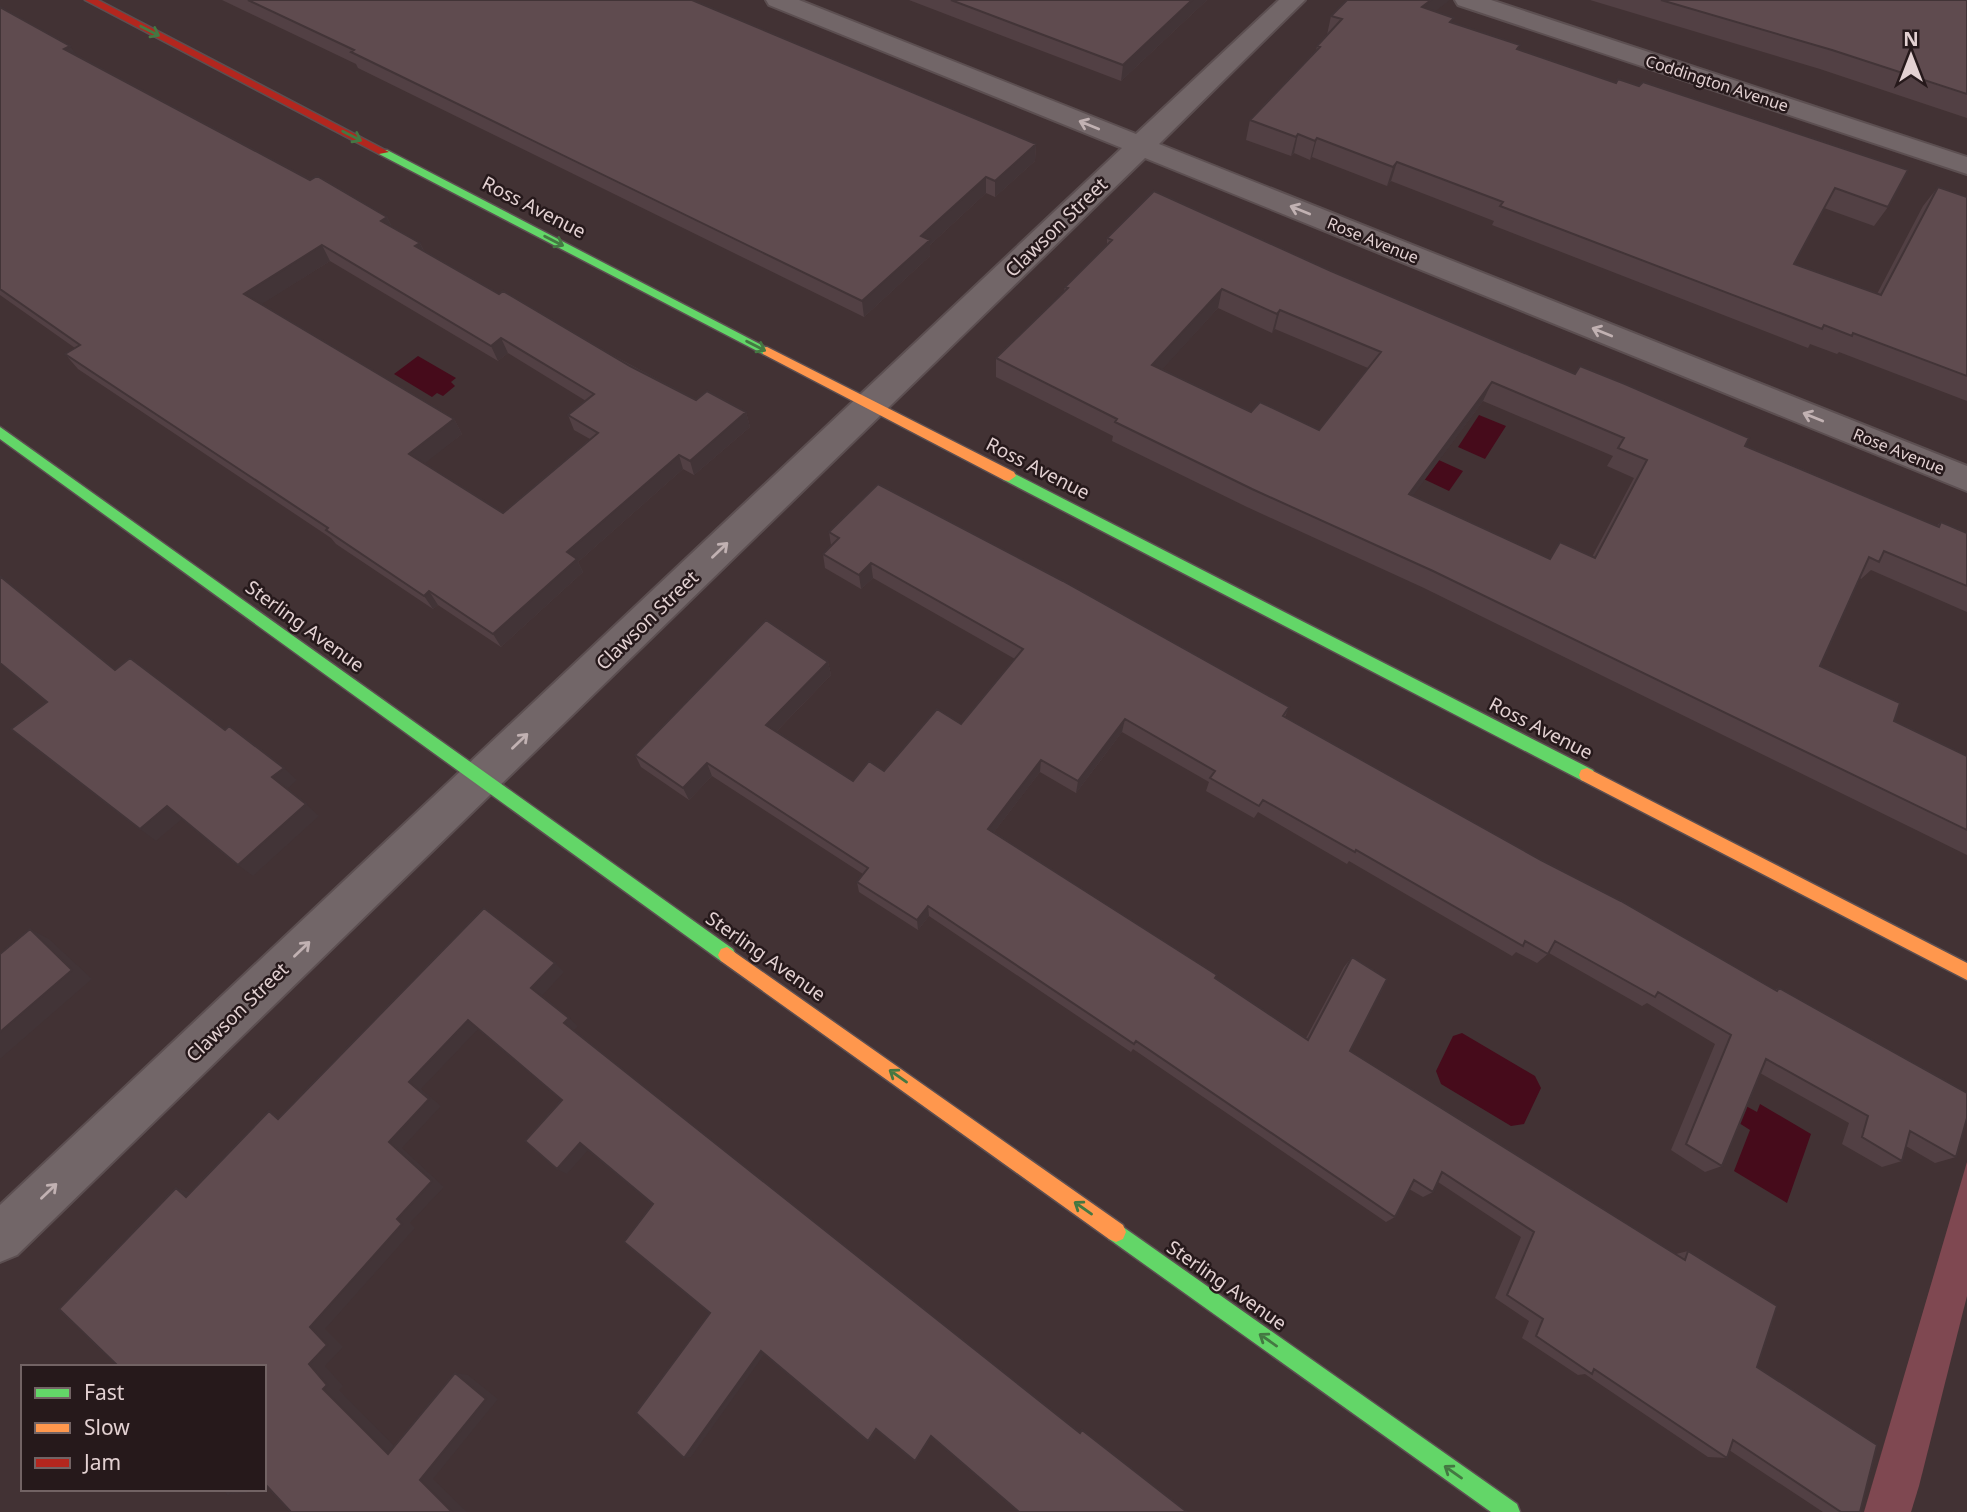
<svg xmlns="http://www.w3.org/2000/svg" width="1967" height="1512" font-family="'Noto Sans',sans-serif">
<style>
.green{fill:#7f4851}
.water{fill:#460b1b}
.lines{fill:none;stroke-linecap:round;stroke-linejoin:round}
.street-casing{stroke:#5c4f51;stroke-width:4}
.fast-casing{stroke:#5c4f51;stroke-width:3}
.slow-casing{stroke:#5c4f51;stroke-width:3}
.jam-casing{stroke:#5c4f51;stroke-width:3}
.street{fill:#726668;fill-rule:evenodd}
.fast{fill:#63d668;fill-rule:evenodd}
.slow{fill:#ff974d;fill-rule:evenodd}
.jam{fill:#b3261e;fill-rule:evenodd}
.wall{fill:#524044;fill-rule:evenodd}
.shaded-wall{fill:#423437}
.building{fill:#5f4b4f;stroke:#423437;stroke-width:2;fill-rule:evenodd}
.oneway{stroke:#447842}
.oneway2{stroke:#c1b1b2}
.labels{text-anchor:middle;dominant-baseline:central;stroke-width:5;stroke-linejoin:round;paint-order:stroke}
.far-street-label{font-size:16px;fill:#e3d1d2;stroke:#26191b}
.street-label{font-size:19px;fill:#e3d1d2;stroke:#26191b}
</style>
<rect width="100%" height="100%" fill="#423234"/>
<path class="green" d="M1967,1162V1296L1919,1486L1911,1512H1864Z"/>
<path class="water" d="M418,356L456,378L451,382L455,386L443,396L437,393L432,397L394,374Z
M1479,415L1506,426L1485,459L1458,447Z
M1408,446L1463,471L1449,491L1394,465Z
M1462,1033L1535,1076L1541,1088L1524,1124L1511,1126L1441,1084L1436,1071L1453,1036Z
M1760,1104L1811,1134L1787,1203L1734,1171L1750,1130L1739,1123L1746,1106L1757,1112Z"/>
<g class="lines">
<defs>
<path id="street" d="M766,0H799L1136,134L1279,0H1305L1159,144L1967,466V491L1145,158L17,1255L0,1262V1205L1122,148L769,5Z
M1455,0H1491L1967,157V174L1458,5Z"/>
<path id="fast" d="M379,150H387L773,351L767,355L763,354L379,154Z
M0,427L733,949L736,955L733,961L727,963L721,961L0,439Z
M1009,471L1593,770L1595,775L1593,780L1587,782L1581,780L1004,480L1002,476Z
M1116,1222L1517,1504L1520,1512H1491L1109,1239L1106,1232L1109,1225Z"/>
<path id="slow" d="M767,347L1014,472L1016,476L1009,481L1004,480L763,354V348Z
M1587,768L1967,963V980L1581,780L1579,775L1581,770Z
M727,947L1123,1225L1126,1232L1123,1239L1116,1242L1109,1239L721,961L718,955L721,949Z"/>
<path id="jam" d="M85,0H98L389,152L379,154Z"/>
</defs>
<use href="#street" class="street-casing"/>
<use href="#fast" class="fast-casing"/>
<use href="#slow" class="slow-casing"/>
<use href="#jam" class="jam-casing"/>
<use href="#street" class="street"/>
<use href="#fast" class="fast"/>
<use href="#slow" class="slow"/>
<use href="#jam" class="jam"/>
</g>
<path class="wall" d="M222,0H692L1036,144L1035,161L995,197L986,193L930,245V256L864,317L358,68L356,64Z
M909,0H1207L1121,81Z
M1590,0H1967V118L1820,69Z
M0,7L76,55L310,180L387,217L392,227L420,243L424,251L499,294L696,400L746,412L750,427L694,475L683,469L578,562L583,572L501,647L438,605L433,609L336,544L331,538L78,369L65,354L75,348L0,295ZM330,261L498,361L508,353L586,401L568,415L574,430L590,439L503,513L424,463L462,434L454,419L261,304Z
M1435,11L1452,23L1520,45L1518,49L1888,207L1874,226L1824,208L1794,264L1877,294L1923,206L1938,187L1967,197V401L1839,352L1837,354L1810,344L1808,348L1492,225L1494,221L1391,181L1387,186L1312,157L1310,160L1294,153L1291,156L1246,140L1250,120L1316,51L1317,46L1327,35L1331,16Z
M1107,238L1331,271L1937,526L1941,522L1967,533V612L1871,570L1861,579L1860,578L1820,666L1894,721L1967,756V855L1424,588L1247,507L1112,441L1113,436L996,377V358L1064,291L1065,287L1107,246ZM1218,308L1272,333L1275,329L1368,368L1319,430L1251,412L1162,369ZM1483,401L1613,456L1607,466L1634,478L1592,557L1560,542L1549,559L1412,496Z
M829,532L1289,707L1285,717L1775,990L1779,988L1956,1157L1935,1163L1906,1146L1902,1161L1882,1167L1842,1144L1849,1123L1760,1073L1722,1166L1705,1172L1671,1150L1715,1044L1647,1003L1642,1006L1549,953L1537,963L1516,952L1512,956L1349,861L1347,864L1258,812L1254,818L1206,791L1209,782L1122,732L1076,793L1040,772L994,832L1306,1038L1344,967L1352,957L1350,1051L1676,1254L1688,1251L1757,1367L1860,1512H1823L1729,1450L1727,1458L1708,1457L1585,1374L1578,1375L1522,1338L1529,1321L1495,1298L1521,1237L1438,1182L1433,1192L1423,1197L1409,1189L1395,1217L1386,1222L1133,1049L1131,1052L929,916L918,930L859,892L857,882L863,874L712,776L689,800L641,767L635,755L828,662L831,675L776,732L853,781L884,771L961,724L1015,659L873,578L861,589L825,568L823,554L831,545Z"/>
<path class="shaded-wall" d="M1192,0H1207L1121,81L1123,65Z
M1431,0H1450L1416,26L1422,7Z
M70,46L81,61L64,49Z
M1298,134L1294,153L1291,156L1296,137Z
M1317,138L1312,157L1310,160L1315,141Z
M1036,144L1035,161L995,197V181Z
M1397,162L1391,181L1387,186L1393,167Z
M986,177V193L930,245V256L864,317L862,301L921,236Z
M387,217L395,233L381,221Z
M420,243L427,258L415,246Z
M322,245L330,261L254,309L244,294Z
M1222,289L1218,308L1149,384L1152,365Z
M1280,310L1275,329L1272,333L1277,314Z
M501,338L508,353L498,361L491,346Z
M1492,382L1483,401L1401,512L1409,494Z
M746,412L750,427L694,475L690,461Z
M454,419L462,434L418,469L409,454Z
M679,455L683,469L578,562L583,572L501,647L493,634L567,552Z
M871,563L873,578L861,589L859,575Z
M429,591L438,605L433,609L424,596Z
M828,662L831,675L770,738L766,725Z
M1125,719L1122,732L1076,793L1078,781Z
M1041,760L1040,772L988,840V829Z
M707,763L712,776L689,800L683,788Z
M284,768L297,780L286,790L272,777Z
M306,804L319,816L253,876L238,865Z
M167,806L183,818L156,841L140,829Z
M928,906L929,916L918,930L917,920Z
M30,929L49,939L92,979L0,1059V1032Z
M555,963L564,972L541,997L531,988Z
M569,1018L578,1026L573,1032L564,1023Z
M468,1020L479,1028L421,1089L441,1106L402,1148L444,1187L410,1223L415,1228L325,1329L343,1347L325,1366L343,1386L339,1390L402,1454H388L323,1389L309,1364L310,1327L397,1219L389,1142L409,1082Z
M580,1143L589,1149L567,1174L557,1169Z
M176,1188L194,1194L186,1197Z
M761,1351L766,1352L691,1457L684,1458Z
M455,1373L468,1375L498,1399L433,1479L467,1512H452L420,1480Z
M876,1429H878L871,1441H868Z
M233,1489H250L247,1493L228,1494Z"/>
<path class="building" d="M248,0H692L1036,144L995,181L986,177L921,236L930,240L862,301L351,52L354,50Z
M951,0H1192L1123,65Z
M1347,0H1431L1422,7L1454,18L1450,22L1520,45L1517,49L1616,83L1618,79L1639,86L1643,82L1908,170L1888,207L1835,188L1794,264L1881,295L1938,187L1967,197V376L1853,333L1852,336L1824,325L1822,329L1500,206L1503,202L1397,162L1393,167L1317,138L1315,141L1298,134L1296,137L1250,120L1320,47L1317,46L1342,19L1331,16Z
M1661,0H1967V94L1832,50Z
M0,7L70,46L64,49L310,180L317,176L387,217L381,221L420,243L415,246L499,294L503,291L630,366L696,400L707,391L746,412L690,461L679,455L567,552L577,559L493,634L429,591L424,596L326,530L328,528L65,354L80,345L0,289ZM322,245L491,346L501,338L594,394L568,415L598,433L503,513L409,454L454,419L244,294Z
M1154,191L1331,271L1515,349L1575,374L1580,366L1625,384L1749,438L1745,446L1939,527L1941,522L1967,533V586L1884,551L1879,562L1869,557L1820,666L1900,703L1894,721L1967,756V830L1433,571L1252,489L1115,422L1117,419L996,358L1068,288L1065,287L1112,240L1107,238ZM1222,289L1277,314L1280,310L1381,352L1319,430L1260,402L1251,412L1152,365ZM1492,382L1624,438L1618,448L1647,460L1595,558L1560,542L1550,559L1409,494Z
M878,484L1063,581L1289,707L1283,716L1541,860L1621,901L1777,991L1779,988L1967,1093V1118L1956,1157L1910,1131L1902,1161L1862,1137L1868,1116L1766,1059L1722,1166L1686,1144L1731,1035L1658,992L1655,997L1555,941L1548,954L1525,941L1523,946L1356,850L1355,852L1263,800L1259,806L1210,778L1215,771L1125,719L1078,781L1041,760L988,829L1217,975L1215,978L1308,1040L1352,957L1387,979L1350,1051L1685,1260L1688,1251L1777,1306L1757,1367L1877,1445L1860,1512H1841L1733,1440L1727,1458L1594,1369L1592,1374L1536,1336L1543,1319L1507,1295L1534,1232L1442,1172L1433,1192L1414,1180L1395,1217L1136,1041L1134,1044L928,906L917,920L857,882L868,868L707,763L683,788L635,755L766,620L828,662L766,725L853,781L869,761L884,771L937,709L961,724L1023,649L871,563L859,575L823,554L839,538L829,532Z
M0,577H1L115,670L130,658L225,730L229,726L284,768L272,777L306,804L238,865L167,806L140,829L11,729L47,702L0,663Z
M484,908L555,963L531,988L569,1018L564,1023L1080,1433L1082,1430L1187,1512H1019L931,1436L915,1461L876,1429L868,1441L761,1351L684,1458L636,1413L710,1313L624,1242L653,1204L580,1143L557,1169L525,1141L562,1100L468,1020L409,1082L429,1099L389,1142L432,1181L397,1219L402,1224L310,1327L327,1345L309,1364L327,1385L323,1389L388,1454L455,1373L486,1399L420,1480L452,1512H291L264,1483V1367H119L59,1309L176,1188L186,1197L269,1111L278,1119Z
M30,929L72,970L0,1032V954Z
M224,1489H233L228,1494Z"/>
<defs><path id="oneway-shaft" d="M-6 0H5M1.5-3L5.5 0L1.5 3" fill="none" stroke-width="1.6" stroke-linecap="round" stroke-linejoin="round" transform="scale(1.75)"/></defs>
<g class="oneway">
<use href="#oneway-shaft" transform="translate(150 31) rotate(27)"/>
<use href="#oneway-shaft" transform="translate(352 136) rotate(27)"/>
<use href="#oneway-shaft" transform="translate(554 241) rotate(27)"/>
<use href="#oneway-shaft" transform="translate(756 346) rotate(27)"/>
<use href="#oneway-shaft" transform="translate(898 1076) rotate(-145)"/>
<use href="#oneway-shaft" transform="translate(1083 1208) rotate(-145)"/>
<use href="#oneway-shaft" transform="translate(1268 1340) rotate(-145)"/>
<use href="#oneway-shaft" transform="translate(1453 1472) rotate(-145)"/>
</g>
<g class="oneway2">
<use href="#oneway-shaft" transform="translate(1089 125) rotate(-158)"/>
<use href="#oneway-shaft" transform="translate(1300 210) rotate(-158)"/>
<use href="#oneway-shaft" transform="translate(1602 332) rotate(-158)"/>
<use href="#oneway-shaft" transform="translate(1813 417) rotate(-158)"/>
<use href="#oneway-shaft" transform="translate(720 550) rotate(-44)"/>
<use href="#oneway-shaft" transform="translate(520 741) rotate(-44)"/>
<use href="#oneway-shaft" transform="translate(302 949) rotate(-44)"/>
<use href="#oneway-shaft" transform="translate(49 1191) rotate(-44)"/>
</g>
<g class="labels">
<g class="far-street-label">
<text transform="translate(1717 83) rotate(18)">Coddington Avenue</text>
<text transform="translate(1373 240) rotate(22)">Rose Avenue</text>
<text transform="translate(1899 451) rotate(22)">Rose Avenue</text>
</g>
<g class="street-label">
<text transform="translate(534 207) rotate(27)">Ross Avenue</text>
<text transform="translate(1056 227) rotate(-44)">Clawson Street</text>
<text transform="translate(1038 468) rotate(27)">Ross Avenue</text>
<text transform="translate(647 620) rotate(-44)">Clawson Street</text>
<text transform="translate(305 626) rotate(36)">Sterling Avenue</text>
<text transform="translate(1541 728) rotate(27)">Ross Avenue</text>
<text transform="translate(766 956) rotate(35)">Sterling Avenue</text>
<text transform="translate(237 1012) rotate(-44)">Clawson Street</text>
<text transform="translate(1227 1285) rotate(35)">Sterling Avenue</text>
</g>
</g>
<rect x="21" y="1365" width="245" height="126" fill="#26191b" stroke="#726364" stroke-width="2"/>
<rect x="35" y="1388" width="35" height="10" fill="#63d668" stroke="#726364" stroke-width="2"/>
<text x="84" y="1400" font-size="21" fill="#e3d1d2">Fast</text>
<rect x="35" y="1423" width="35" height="10" fill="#ff974d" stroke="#726364" stroke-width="2"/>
<text x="84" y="1435" font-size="21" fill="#e3d1d2">Slow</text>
<rect x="35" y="1458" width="35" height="10" fill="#b3261e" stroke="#726364" stroke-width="2"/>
<text x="84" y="1470" font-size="21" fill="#e3d1d2">Jam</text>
<g transform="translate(1911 56)" stroke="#26191b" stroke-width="5" paint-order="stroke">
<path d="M0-5L12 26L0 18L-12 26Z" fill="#e3d1d2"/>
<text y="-10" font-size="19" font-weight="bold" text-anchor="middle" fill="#e3d1d2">N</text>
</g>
</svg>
